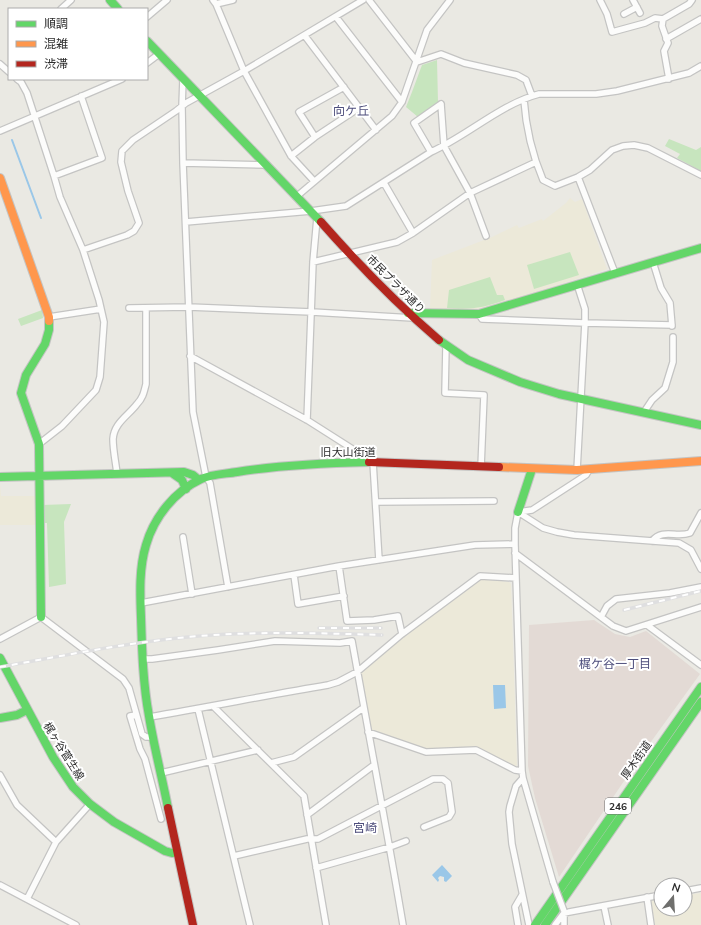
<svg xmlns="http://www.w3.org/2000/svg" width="701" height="925" font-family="Mulish,'Noto Sans JP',sans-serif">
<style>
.education{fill:#ece9d9}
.medical{fill:#e3dad5}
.green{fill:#c7e5be}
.water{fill:#9ac7e8}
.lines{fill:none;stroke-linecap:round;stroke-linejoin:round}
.stream{stroke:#9ac7e8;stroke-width:2}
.street-casing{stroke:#c4c4c3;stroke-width:8}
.fast-casing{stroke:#c4c4c3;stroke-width:10}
.slow-casing{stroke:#c4c4c3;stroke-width:10}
.jam-casing{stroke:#c4c4c3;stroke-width:10}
.street{stroke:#fcfcfb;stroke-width:5.5}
.fast{stroke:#63d668;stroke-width:8}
.slow{stroke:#ff974d;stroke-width:8}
.jam{stroke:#b3261e;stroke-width:8}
.rail-casing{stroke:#dfdfe0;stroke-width:3.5}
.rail{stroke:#fff;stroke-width:2;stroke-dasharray:6;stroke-linecap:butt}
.street-bridge-casing{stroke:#c4c4c3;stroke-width:8;stroke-linecap:butt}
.street-bridge{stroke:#fcfcfb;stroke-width:5.5}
.labels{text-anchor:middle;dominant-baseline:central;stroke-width:4;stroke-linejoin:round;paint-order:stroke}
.shield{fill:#fff;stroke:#6c6c6c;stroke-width:1}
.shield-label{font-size:10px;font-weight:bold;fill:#2d2d2d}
.street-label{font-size:11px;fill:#2d2d2d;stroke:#fff}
.neighbourhood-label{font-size:12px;fill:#4e4e7c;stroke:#fff}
</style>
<rect width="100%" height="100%" fill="#eae9e3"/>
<path class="education" d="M570,198L575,202L582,199L607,269L494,306L469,311L430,309L432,260L492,237L517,225L519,228L542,219L543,221L566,203Z
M0,483L1,496H35L36,525H0Z
M482,579L509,582L511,584L517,765L514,767L476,748L426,749L371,732L359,673L402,637Z
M701,893V925H655L651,901L661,899V909H685V895Z"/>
<path class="medical" d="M594,620L615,634L630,637L646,631L700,674L645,750L559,877L535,798L528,766L529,625Z"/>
<path class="green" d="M437,60L438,102L418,117L406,107L412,92L422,65Z
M669,139L696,150L701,147V145V171L677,158L680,154L665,146Z
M570,252L579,275L534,289L527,265Z
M490,277L497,295H503L505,300C482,308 471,310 447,308L449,290Z
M42,310L43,318L21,326L18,319Z
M71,504L64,522L66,584L49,587L47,523H42V505Z"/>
<path class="water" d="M493,685H505L506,708L494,709Z
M442,865L452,876L446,882L444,881V877L440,876L438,878L439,880L438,882L432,875Z"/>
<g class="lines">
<path class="stream" d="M12,140L41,218"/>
<defs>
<path id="street" d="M213,0L216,4L244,71L291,156L314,181
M369,0L417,62L441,54L464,63L517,75L526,80L532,96
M600,0L607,14L612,32L645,23L655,18L663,19L689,4L692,0
M633,0L640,13
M216,4L233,0
M61,9L71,0
M624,14L637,7
M147,17L167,0
M336,17L402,102
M663,19L662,26L668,43L664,51L669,79
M305,36L376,130
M666,39L701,19
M147,63L159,54
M0,64L9,72
M17,79L21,82L27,93L54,176L60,197L83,250L99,300L104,322L100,377L96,390L62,426L39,444
M183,79L182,106L183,163L193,412L206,477L210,483L228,587
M524,100C526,129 532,154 543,180L555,186L578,177L590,170L612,150L623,146L634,145L648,148L701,175
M441,104L444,146L470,193L486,236
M0,131L122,79
M315,137L299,112L344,87
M431,152L414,123L441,104
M291,156L315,137L359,108
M183,163L267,165
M54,176L102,158L81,96
M578,177L615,273
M384,183L413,233
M296,197L392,116L402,102L427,30L450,0
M186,222L311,211L346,206L431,152C467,136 501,104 539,94H596L617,91L689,73L701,66
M83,250L127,235L134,231L139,223L128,191L121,162L122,151L133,140L176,111L186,103L244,71L363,0
M313,262L397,242L413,233L470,193L536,162
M653,262L661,288L670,303L672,326
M577,284L585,309V323L577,470
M129,308L189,307L312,312L413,318
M479,314L482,319L585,323L672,325
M49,317L101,309
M446,346L445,393L484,395L481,467
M190,356L307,420L373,462L379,560
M644,412L652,400L665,388L673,362V337
M307,420L313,262L317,218
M117,474C116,463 113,451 113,439C114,423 128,416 137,404C143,398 144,392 146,384V308
M376,502L494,501
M518,512L515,528V544L522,771L523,778L553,882
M518,512L543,528L557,532L574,535L679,543L691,550L701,569
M518,512L532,510L586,475L589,470
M183,537L192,594
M652,541C663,528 676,538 690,533L701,513
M515,553L613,626L626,631L701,607
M339,566L347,621L374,620L398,616L402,634
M294,575L298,604L344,596
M141,603L339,566L475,545L515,544
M601,617L607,606L616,599L670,593L701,587
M647,625L701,665
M0,639L41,617L123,679L129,688L142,734L146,737H153
M143,659H152L218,650L275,641L340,643L352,641C369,736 387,830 403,925
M214,707L304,796L326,925
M198,709L250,925
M136,715L130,716L140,749L145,759L161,819
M149,717C209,707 268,695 328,685L338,682L357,672L402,634L480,576L516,578
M368,732L426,752L476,750L515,770L522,771
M271,763L294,757L363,708
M161,773L258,750
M0,775L17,805L56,842
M523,778L516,786L510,806L509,812L512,844L529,925
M307,815L374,765
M234,856L307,839H318L433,779H443L448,783L452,812L449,817L424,827
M316,868L390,847L406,841
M0,885L76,925
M685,891L701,888
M647,897L651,925
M27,899L56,842L90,804
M604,906L608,925
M564,913V925
M518,925L515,907L522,895
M555,925L564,913L661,895"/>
<path id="fast" d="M110,0L118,9
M147,41L321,222
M408,313L479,314L701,248
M439,340L468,360L520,382L559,394L701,425
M172,473L182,480L186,489
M0,477L184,472L193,475L199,480
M518,512L532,469
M41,617L39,444L21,393L26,375L45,344L49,330V321
M0,658L53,757L73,787L90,804L114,822L165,851L172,853L177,852
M0,718L17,715L27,710
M168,808C162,777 154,747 149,716C143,684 142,650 141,617C140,593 139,568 146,545C154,517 175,491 201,479C212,474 225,474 237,472C281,465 325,463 369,462
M535,925L701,687
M545,925L701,702"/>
<path id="slow" d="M0,178L49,317V321
M499,467L577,470L701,461"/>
<path id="jam" d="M321,222C358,264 397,304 439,340
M369,462L499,467
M168,808L193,925"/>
</defs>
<use href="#street" class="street-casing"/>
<use href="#fast" class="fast-casing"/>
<use href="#slow" class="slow-casing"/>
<use href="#jam" class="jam-casing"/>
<use href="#street" class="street"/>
<use href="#fast" class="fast"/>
<use href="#slow" class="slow"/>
<use href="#jam" class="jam"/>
<defs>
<path id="rail" d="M624,610L701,591
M319,628H381
M0,667C62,656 125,643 188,637C253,631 317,633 382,635"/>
</defs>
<use href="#rail" class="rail-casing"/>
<use href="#rail" class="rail"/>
<defs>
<path id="street-bridge" d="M553,882L564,911"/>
</defs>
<use href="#street-bridge" class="street-bridge-casing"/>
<use href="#street-bridge" class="street-bridge"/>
</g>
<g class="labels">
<rect class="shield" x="605" y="798" width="26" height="16" rx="3"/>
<g class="shield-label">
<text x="618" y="806">246</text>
</g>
<g class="street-label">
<text transform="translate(396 284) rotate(45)">市民プラザ通り</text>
<text x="348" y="452">旧大山街道</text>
<text transform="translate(64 751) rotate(58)">梶ヶ谷菅生線</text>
<text transform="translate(636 760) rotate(-55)">厚木街道</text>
</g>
<g class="neighbourhood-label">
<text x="351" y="110">向ケ丘</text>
<text x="615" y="663">梶ケ谷一丁目</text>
<text x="365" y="827">宮崎</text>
</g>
</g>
<rect x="8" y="8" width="140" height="72" fill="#ffffff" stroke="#ababab"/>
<rect x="16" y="21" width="20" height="6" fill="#63d668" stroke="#ababab"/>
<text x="44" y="28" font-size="12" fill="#2d2d2d">順調</text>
<rect x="16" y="41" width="20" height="6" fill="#ff974d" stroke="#ababab"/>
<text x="44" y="48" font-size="12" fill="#2d2d2d">混雑</text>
<rect x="16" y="61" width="20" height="6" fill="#b3261e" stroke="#ababab"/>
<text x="44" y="68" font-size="12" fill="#2d2d2d">渋滞</text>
<g transform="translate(673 897) rotate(18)"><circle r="19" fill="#ffffff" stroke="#ababab"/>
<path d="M0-3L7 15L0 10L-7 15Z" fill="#6f6f6d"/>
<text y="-6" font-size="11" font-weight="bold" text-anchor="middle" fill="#2d2d2d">N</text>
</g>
</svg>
